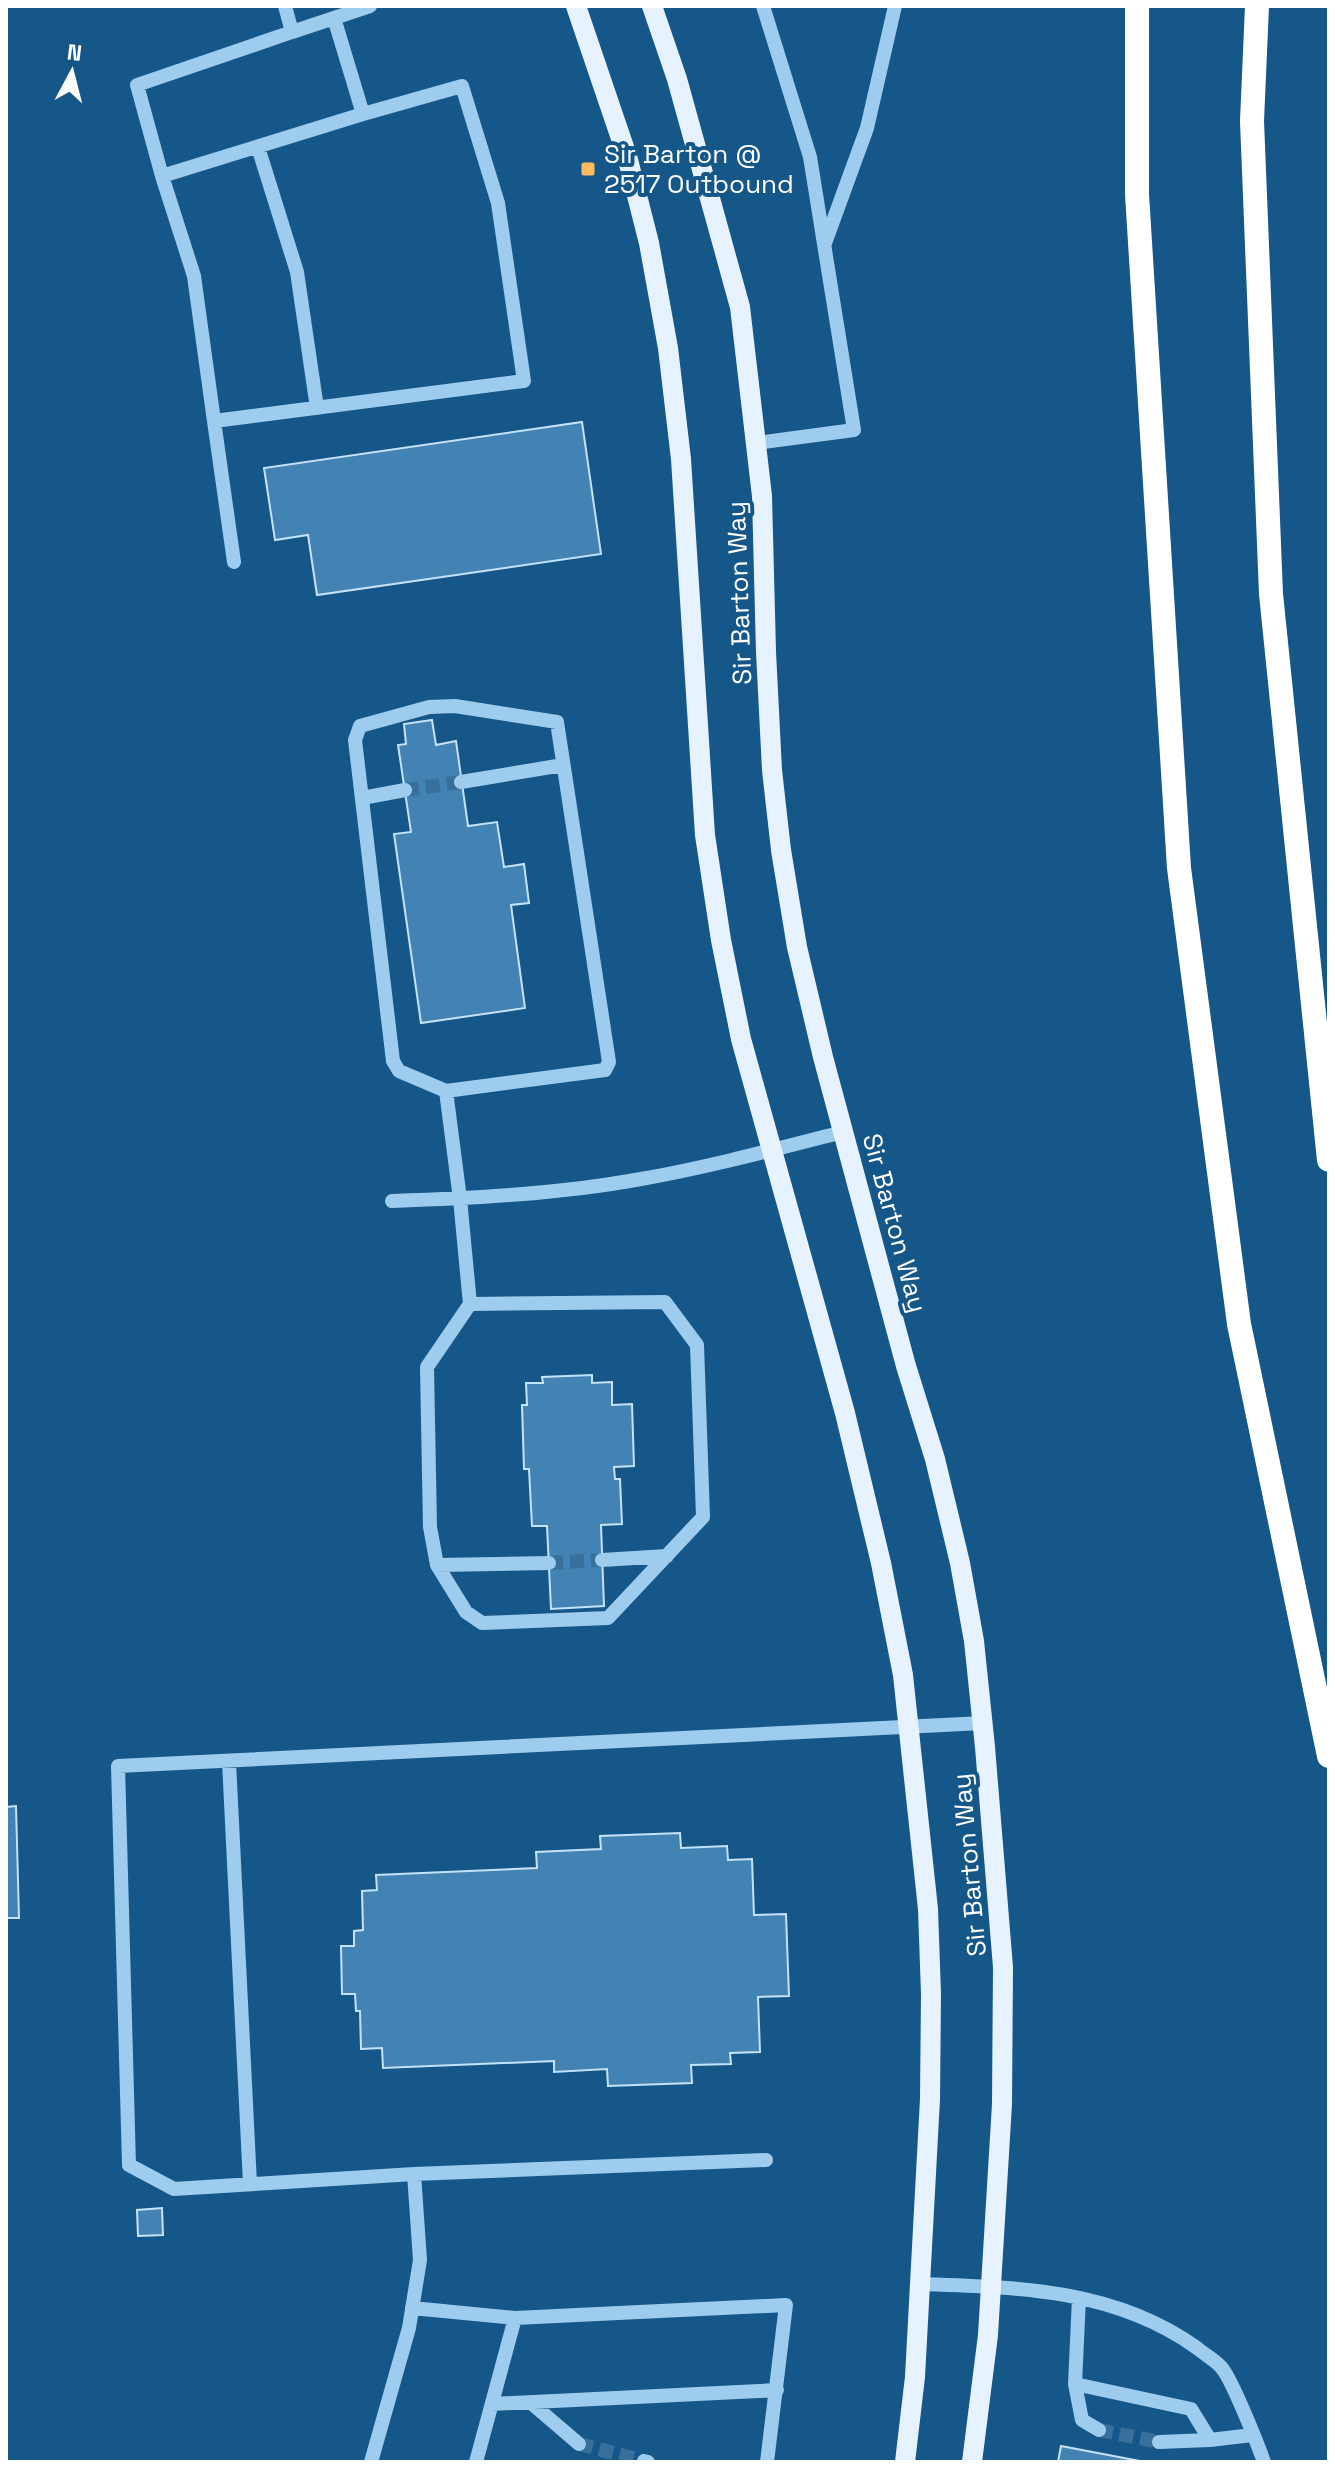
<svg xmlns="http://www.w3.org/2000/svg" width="1335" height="2468" font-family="'Space Grotesk',sans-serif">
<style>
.building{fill:#4383b4;stroke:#c4e3fa;stroke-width:2}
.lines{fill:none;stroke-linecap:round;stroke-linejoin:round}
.minor-tunnel{stroke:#39709b;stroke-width:14;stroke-dasharray:14 7;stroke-linecap:butt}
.minor{stroke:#9eccee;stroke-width:14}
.major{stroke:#e6f3ff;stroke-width:20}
.highway{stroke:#fff;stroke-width:24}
.poi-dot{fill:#ffbc5c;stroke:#165789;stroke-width:3}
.labels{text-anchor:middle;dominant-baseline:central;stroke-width:8;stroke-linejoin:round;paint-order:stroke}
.poi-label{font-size:26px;fill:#fff;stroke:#165789;text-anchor:start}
.street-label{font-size:26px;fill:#fff;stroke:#165789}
</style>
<rect width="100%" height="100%" fill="#165789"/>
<path class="building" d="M582,422L601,554L317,595L308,535L275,540L264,468Z
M432,720L436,745L456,741L468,826L497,822L504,867L524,864L529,903L511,905L525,1008L421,1023L394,834L411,832L398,745L406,744L404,724Z
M592,1375V1383L612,1382V1405L632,1404L634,1466L614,1467L615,1479H620L622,1524L601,1525L604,1606L551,1609L547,1526H532L529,1469H524L522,1405H527L526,1383H543L542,1377Z
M16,1806L19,1918H6V1807Z
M680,1833L681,1848L727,1846L728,1860L752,1859L754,1915L786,1914L789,1996L758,1997L760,2052L730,2053L731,2064L691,2065L692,2083L608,2086L607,2069L554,2072V2061L383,2068L382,2048L361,2049L360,2011H356L355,1994H342L341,1946H354V1931L363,1930L362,1891L377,1890L376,1875L537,1868L536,1852L601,1849L600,1836Z
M162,2208L163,2235L138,2236L137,2210Z
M1061,2446L1145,2462H1058Z"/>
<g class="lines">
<path class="minor-tunnel" d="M405,790L461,782
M549,1563L602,1560
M1099,2430L1159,2442
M579,2444L644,2461"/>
<path class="minor" d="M285,6L292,32L370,6
M292,32L137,85L162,176L194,276L214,421L524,381L498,203L462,86L363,114L334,18
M258,147L297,272L317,408
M162,176L363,114
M825,243L867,128L895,6
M214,421L234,562
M756,443L854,430L810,157L763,6
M461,782L563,765
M362,798L405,790
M446,1091L399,1071L393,1061L355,740L360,726L429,707L455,706L557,722L609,1062L605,1070L446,1091L460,1199L470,1304L665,1302L697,1345L703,1517L608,1618L482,1623L466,1612L437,1565L430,1527L427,1367L470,1304
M392,1201C474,1198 559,1194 641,1179C709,1167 776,1149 843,1132
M602,1560L667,1556
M437,1565L549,1563
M229,1762L250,2184
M766,2160L414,2174L174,2189L129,2165L118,1766L983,1723
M920,2284C1018,2287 1115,2289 1197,2348C1204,2354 1215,2360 1221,2367C1231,2377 1258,2445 1264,2462
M1079,2298L1075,2384L1191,2409L1210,2440L1252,2435
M412,2308L515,2318L476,2462
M515,2318L786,2305L767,2462
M1075,2384L1082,2420L1099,2430
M530,2402L579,2444
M492,2404L777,2390
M1159,2442L1210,2440
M644,2461L648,2462
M371,2462L409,2328L420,2260L414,2174"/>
<path class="major" d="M576,6L627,156L649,243L668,348L681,459L705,835L721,940L741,1039L845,1413L881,1563L903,1675L928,1909L931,1994L930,2099L920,2284L915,2377L905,2462
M652,6L677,79L740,307L762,496L766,652L772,770L781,850L797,947L823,1057L906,1366L935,1459L960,1563L974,1641L985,1747L1003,1967L1002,2104L988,2335L972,2462"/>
<path class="highway" d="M1137,6V194L1179,868L1239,1324L1329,1756
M1257,6L1252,121L1271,594L1329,1160"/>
</g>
<rect class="poi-dot" x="580" y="161" width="16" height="16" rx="4"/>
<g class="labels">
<g class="poi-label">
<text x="604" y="154">Sir Barton @<tspan x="604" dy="30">2517 Outbound</tspan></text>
</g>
<g class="street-label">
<text transform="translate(739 593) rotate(-92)">Sir Barton Way</text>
<text transform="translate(895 1223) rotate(75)">Sir Barton Way</text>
<text transform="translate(969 1865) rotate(-95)">Sir Barton Way</text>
</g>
</g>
<rect width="1335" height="2468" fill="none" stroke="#ffffff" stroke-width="16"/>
<g transform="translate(72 72) rotate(7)" stroke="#165789" stroke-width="6" paint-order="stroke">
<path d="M0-6L14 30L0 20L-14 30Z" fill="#ffffff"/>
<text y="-12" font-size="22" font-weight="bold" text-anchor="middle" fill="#ffffff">N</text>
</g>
</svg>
